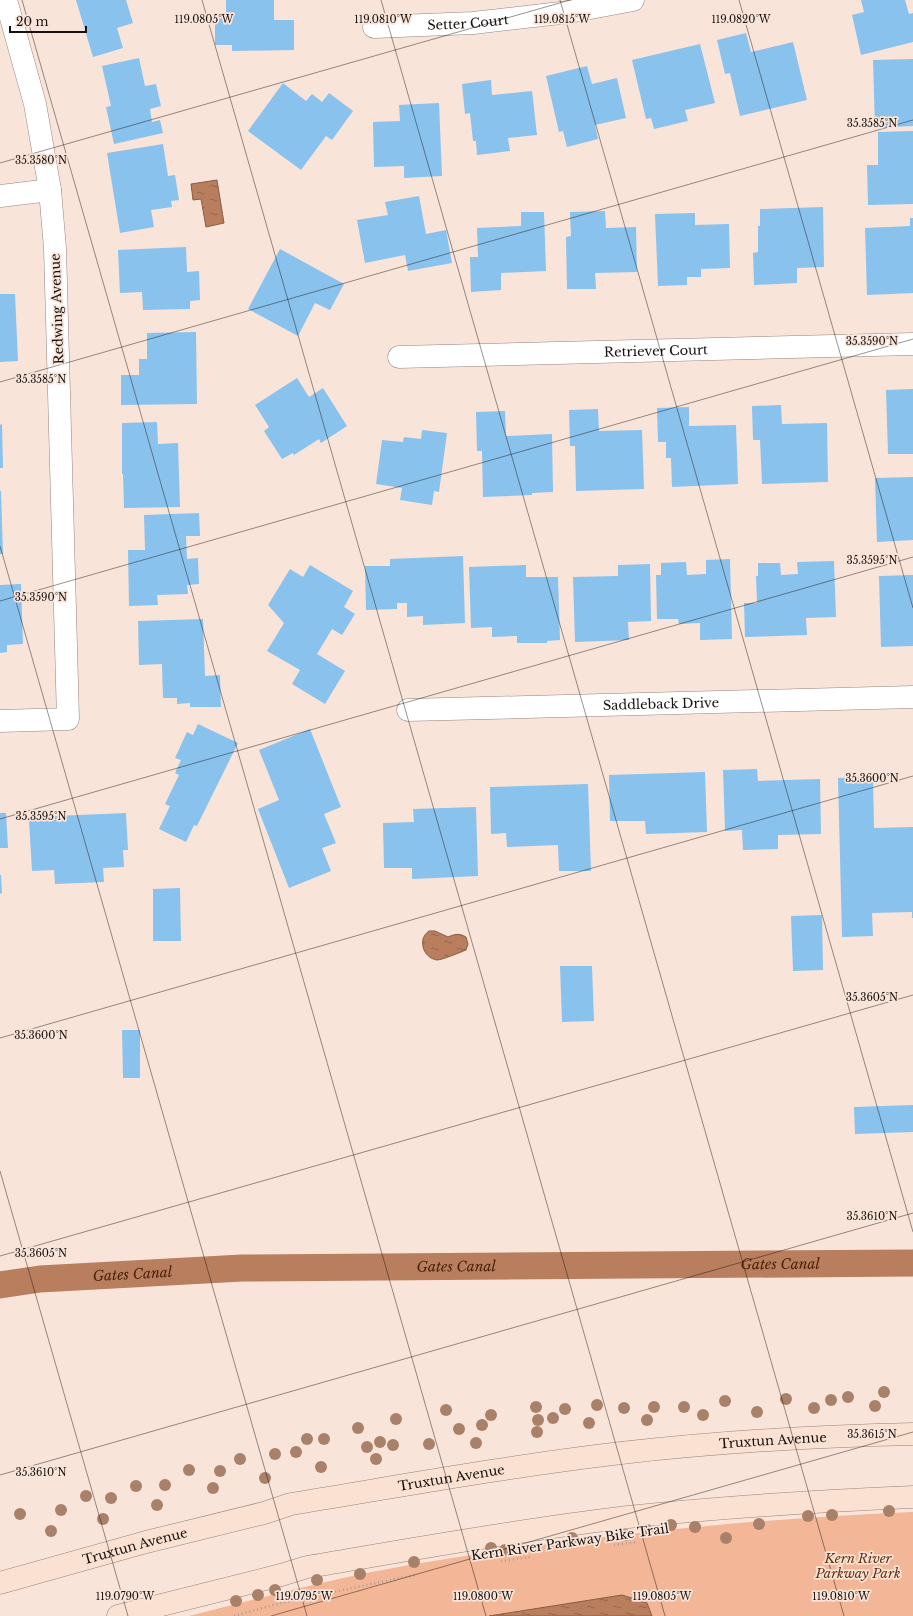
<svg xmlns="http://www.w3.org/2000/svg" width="913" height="1616" font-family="'Libre Baskerville',serif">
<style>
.park{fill:#f3b696}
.water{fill:url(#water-ripples);stroke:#885e46}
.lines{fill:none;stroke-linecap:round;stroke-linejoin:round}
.canal{stroke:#b87e5e;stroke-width:27}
.building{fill:#89c2ed}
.minor-casing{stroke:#96847b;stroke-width:23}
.secondary-casing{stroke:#96847b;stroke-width:23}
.path{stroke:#ae9e96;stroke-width:2.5;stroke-dasharray:1 3;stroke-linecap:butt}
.minor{stroke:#fff;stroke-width:22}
.secondary{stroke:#fae1d2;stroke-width:22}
.tree{fill:#a98168}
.ticks{fill:none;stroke:#18120e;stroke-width:1;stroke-opacity:0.45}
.labels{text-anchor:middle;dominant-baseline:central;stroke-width:3.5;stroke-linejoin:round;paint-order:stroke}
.street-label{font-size:13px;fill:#18120e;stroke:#f9e4da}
.park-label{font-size:13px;font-style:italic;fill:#68300b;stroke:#f9e4da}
.water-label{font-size:14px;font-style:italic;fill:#461f06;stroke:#f9e4da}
.ticks-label{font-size:10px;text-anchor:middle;fill:#18120e;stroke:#f9e4da;stroke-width:3.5;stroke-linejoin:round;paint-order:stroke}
</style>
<defs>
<pattern id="water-ripples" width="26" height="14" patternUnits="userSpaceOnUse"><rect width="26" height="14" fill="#b87e5e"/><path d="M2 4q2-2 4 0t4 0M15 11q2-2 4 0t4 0" fill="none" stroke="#95664c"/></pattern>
</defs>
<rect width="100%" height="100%" fill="#f9e4da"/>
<path class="park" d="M913,1512V1616H189C240,1603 291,1590 343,1578C397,1566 452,1558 506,1550C642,1530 776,1518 913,1512Z"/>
<path class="water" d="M217,180L224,223L206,227L201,199L193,200L191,184Z
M429,931H435L448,937C455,934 459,933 466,937L468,944L466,950C461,952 442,960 437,960C423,958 417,939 429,931Z
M622,1595L647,1603L652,1616H489Z"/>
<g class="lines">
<path class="canal" id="s1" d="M0,1285L40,1279L242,1268L913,1263"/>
</g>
<path class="building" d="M76,0H126L133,23L117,28L123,48L93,57Z
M226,0H274V20H294V50L232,51V45H215V13H226Z
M861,0H905L909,14L913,13V42L861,55L852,15L864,12Z
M746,33L751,52L793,42L807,100L740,116L730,73L725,74L717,40Z
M700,44L715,103L685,110L688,121L654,129L651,118L646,119L632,60Z
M139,58L145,86L156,84L161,106L150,109L152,122L160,120L163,133L114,144L106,107L111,106L102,66Z
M913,59V126L875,128L873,60Z
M587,66L592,84L617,78L626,118L595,125L598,139L567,147L563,131L559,132L546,76Z
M491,80L492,95L532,91L537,135L508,138L510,151L477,155L476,141H473L470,113L465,114L462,84Z
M283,83L306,101L312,94L322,102L329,93L353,111L332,140L326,136L301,170L248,131Z
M439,103L442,176L404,178V166L374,167L373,122L400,121L399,105Z
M913,131V204L868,205L867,165H878V132Z
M163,144L168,176L175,175L179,200L171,201L172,207L151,210L154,227L120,233L107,153Z
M419,196L426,234L446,230L452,263L408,271L405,255L365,263L357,220L388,215L385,202Z
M823,207L824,267L797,268V283L754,285L753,253L758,252V226H760V209Z
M605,211L606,228L636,227L637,272L595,273L596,289H567L566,237L571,236L570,212Z
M521,212H544L546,271L501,273V290L471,292L470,257H478L477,228L521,226Z
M695,213V225L729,224L730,268L701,269V277H687V285L658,286L655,214Z
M910,218H913V293L867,295L865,228L910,226Z
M186,247L187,272L199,271L200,300L190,301V309L143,310L142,292L120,293L118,250Z
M280,249L344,284L330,310L315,303L298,336L248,309Z
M0,294H15L18,361L0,362Z
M196,332L197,404L121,405V375H139V359H147V333Z
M297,378L309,397L323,388L347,426L321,443L319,439L294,455L293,453L282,459L264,431L269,427L255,405Z
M913,389V454H888L886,390Z
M781,405L782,424L827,423L828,482L762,484L760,440H753L752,406Z
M689,407V426L736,425L738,484L672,487L671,458H666V442H658L657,408Z
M598,409L599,431L642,430L644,489L576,491L575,446H570L569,410Z
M505,411L506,436L552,434L553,492L532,493V495L483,497L482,451H477L476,412Z
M157,422L158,444L178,443L180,507L124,508L123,474H122V423Z
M2,424L3,468H0V425Z
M422,430L447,433L439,492L434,491L432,505L400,500L402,488L376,484L382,440L403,442L404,437L421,439Z
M913,477V540L877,542L875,478Z
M0,491H1L3,554H0Z
M199,513L200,536H186L187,559L198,558L199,584L187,585L188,594L157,595L158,605L129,606L128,550H145L144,515Z
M463,556L465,623L423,625V616L407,617V603H397V609L366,610L365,566H390V559Z
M730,559L732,639L700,640V623L679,624L678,619H657L656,575H661V563L686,562L687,575L706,574V560Z
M834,561L836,617L806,618L807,635L745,637L744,603H757L756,576H758V563H780L781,575L798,574L797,562Z
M650,564L651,621L628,622L629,640L575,642L573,577L618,576V565Z
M310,565L353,591L344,607L355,614L342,635L332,629L317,654L345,671L325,704L292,684L300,670L267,651L284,623L268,605L290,569L303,577Z
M526,565V577H558L560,640L547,641V643H517V636L492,637V627L471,628L469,567Z
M913,575V646L881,647L879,576Z
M21,584L23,644L7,645V652L0,653V585Z
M203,619L205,676L220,675L221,707H190V703L177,704V698H163L162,664L139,665L138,621Z
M198,724L238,743L197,826L194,825L186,842L159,829L170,806L165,804L179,775L175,773L181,760L175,758L187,732L193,735Z
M310,729L341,807L324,814L336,843L322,848L331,871L289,888L258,809L279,800L259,750Z
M757,769L758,781L820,779L821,834L778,835V849L743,850L742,830L725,831L723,770Z
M705,772L707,832L646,834L645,821H610L609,775Z
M873,777L874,828L913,827V918H912V912L872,913L873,936L842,937L838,778Z
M588,784L591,871H559L558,845L507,847L506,833L491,834L490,787Z
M476,807L478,876L412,879V868H384L383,823L414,822L413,809Z
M0,813H6L8,848H0Z
M126,813L128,850H123L124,867L103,868L104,882L55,884L54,870L32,871L29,821L55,820V816Z
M0,875H1L2,893L0,894Z
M180,888L181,941H153V889Z
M822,915L823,970L793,971L791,916Z
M560,966H592L594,1021L562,1022Z
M122,1030H140V1078H123Z
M913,1105V1132L855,1134L854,1107Z"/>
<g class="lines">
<defs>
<g id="minor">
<path id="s2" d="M374,27L473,23L569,12L633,0"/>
<path d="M0,196L50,190"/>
<path id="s3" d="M399,357L913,344"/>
<path id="s4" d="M408,710L913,697"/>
<path d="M0,721L68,719L55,248L50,190L35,104L6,0"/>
</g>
<g id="secondary">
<path id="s5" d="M0,1583L146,1542L264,1513L291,1504C401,1486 510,1466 621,1453C718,1442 816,1436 913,1434"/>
<path d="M118,1616L281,1575L307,1567C414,1549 520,1530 628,1517C723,1507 818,1501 913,1497"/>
</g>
</defs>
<use href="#minor" class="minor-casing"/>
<use href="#secondary" class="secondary-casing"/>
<path class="path" d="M614,1545L637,1542
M501,1561L530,1557
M234,1616L281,1603L415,1575"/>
<use href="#minor" class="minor"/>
<use href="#secondary" class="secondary"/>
</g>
<g class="tree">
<circle cx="884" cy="1392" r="6"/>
<circle cx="848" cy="1397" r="6"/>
<circle cx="786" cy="1399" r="6"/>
<circle cx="831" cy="1400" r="6"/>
<circle cx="725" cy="1401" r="6"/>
<circle cx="597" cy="1405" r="6"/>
<circle cx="875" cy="1406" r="6"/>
<circle cx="536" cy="1407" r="6"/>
<circle cx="654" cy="1407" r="6"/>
<circle cx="684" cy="1407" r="6"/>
<circle cx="624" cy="1408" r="6"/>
<circle cx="814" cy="1408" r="6"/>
<circle cx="565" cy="1409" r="6"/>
<circle cx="446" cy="1410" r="6"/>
<circle cx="757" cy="1412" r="6"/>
<circle cx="491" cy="1415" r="6"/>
<circle cx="703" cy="1415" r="6"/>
<circle cx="553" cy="1418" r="6"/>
<circle cx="396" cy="1419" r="6"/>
<circle cx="538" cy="1420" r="6"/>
<circle cx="647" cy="1420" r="6"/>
<circle cx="589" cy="1423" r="6"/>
<circle cx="482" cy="1425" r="6"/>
<circle cx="358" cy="1428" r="6"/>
<circle cx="459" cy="1429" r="6"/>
<circle cx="537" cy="1432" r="6"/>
<circle cx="307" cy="1439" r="6"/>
<circle cx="324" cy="1439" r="6"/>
<circle cx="380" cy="1442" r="6"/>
<circle cx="476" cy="1443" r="6"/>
<circle cx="429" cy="1444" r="6"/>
<circle cx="393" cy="1445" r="6"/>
<circle cx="367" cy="1447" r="6"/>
<circle cx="296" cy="1452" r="6"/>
<circle cx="275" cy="1454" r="6"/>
<circle cx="240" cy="1459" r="6"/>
<circle cx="376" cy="1459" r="6"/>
<circle cx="321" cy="1467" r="6"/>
<circle cx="189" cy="1470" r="6"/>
<circle cx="220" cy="1471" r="6"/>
<circle cx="265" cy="1478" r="6"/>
<circle cx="165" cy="1485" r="6"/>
<circle cx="136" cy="1486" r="6"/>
<circle cx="213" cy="1488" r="6"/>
<circle cx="86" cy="1496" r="6"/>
<circle cx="111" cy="1498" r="6"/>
<circle cx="157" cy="1505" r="6"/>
<circle cx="61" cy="1510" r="6"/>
<circle cx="889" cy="1511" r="6"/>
<circle cx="20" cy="1514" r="6"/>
<circle cx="832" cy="1515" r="6"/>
<circle cx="808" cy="1516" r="6"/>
<circle cx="103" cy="1519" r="6"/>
<circle cx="759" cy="1524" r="6"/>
<circle cx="671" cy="1525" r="6"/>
<circle cx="695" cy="1527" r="6"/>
<circle cx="647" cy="1530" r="6"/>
<circle cx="51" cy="1531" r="6"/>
<circle cx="625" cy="1535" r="6"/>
<circle cx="572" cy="1538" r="6"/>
<circle cx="726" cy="1538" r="6"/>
<circle cx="491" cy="1548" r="6"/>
<circle cx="505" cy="1550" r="6"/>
<circle cx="414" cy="1562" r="6"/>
<circle cx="360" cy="1574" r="6"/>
<circle cx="317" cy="1580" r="6"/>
<circle cx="275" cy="1590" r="6"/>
<circle cx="258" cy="1595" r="6"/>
<circle cx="236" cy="1601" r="6"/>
</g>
<path class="ticks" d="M22,0L486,1616M202,0L665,1616M381,0L844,1616M560,0L913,1232M739,0L913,608M0,163L570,0M0,382L913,120M0,546L307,1616M0,601L913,339M0,819L913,557M0,1038L913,776M0,1171L128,1616M0,1256L913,995M0,1475L913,1213M271,1616L913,1432"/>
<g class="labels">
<g class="street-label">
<text stroke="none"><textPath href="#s2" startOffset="94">Setter Court</textPath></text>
<text transform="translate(57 309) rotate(-92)">Redwing Avenue</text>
<text stroke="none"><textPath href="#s3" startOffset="257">Retriever Court</textPath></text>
<text stroke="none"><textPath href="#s4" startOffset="253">Saddleback Drive</textPath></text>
<text stroke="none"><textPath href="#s5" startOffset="788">Truxtun Avenue</textPath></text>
<text stroke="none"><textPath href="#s5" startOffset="464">Truxtun Avenue</textPath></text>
<text transform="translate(570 1542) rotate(-8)">Kern River Parkway Bike Trail</text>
<text stroke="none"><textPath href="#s5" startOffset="140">Truxtun Avenue</textPath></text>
</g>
<g class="park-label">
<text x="858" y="1558">Kern River<tspan x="858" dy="15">Parkway Park</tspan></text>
</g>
<g class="water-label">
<text stroke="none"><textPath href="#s1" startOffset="781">Gates Canal</textPath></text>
<text stroke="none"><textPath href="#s1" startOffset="457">Gates Canal</textPath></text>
<text stroke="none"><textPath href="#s1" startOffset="133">Gates Canal</textPath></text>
</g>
</g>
<g class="ticks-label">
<text x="204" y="23">119.0805°W</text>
<text x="383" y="23">119.0810°W</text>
<text x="562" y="23">119.0815°W</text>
<text x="741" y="23">119.0820°W</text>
<text x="872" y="127">35.3585°N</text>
<text x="41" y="164">35.3580°N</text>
<text x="872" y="345">35.3590°N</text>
<text x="41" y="383">35.3585°N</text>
<text x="872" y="564">35.3595°N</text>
<text x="41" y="601">35.3590°N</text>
<text x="872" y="782">35.3600°N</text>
<text x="41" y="820">35.3595°N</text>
<text x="872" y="1001">35.3605°N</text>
<text x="41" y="1039">35.3600°N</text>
<text x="872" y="1220">35.3610°N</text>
<text x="41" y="1257">35.3605°N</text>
<text x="872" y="1438">35.3615°N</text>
<text x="41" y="1476">35.3610°N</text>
<text x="125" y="1600">119.0790°W</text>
<text x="304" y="1600">119.0795°W</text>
<text x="483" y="1600">119.0800°W</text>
<text x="662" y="1600">119.0805°W</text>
<text x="841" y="1600">119.0810°W</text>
</g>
<path d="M10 26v6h76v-6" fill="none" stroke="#18120e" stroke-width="2"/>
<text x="16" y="26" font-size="12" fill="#18120e" stroke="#f9e4da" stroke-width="3" paint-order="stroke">20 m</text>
</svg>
